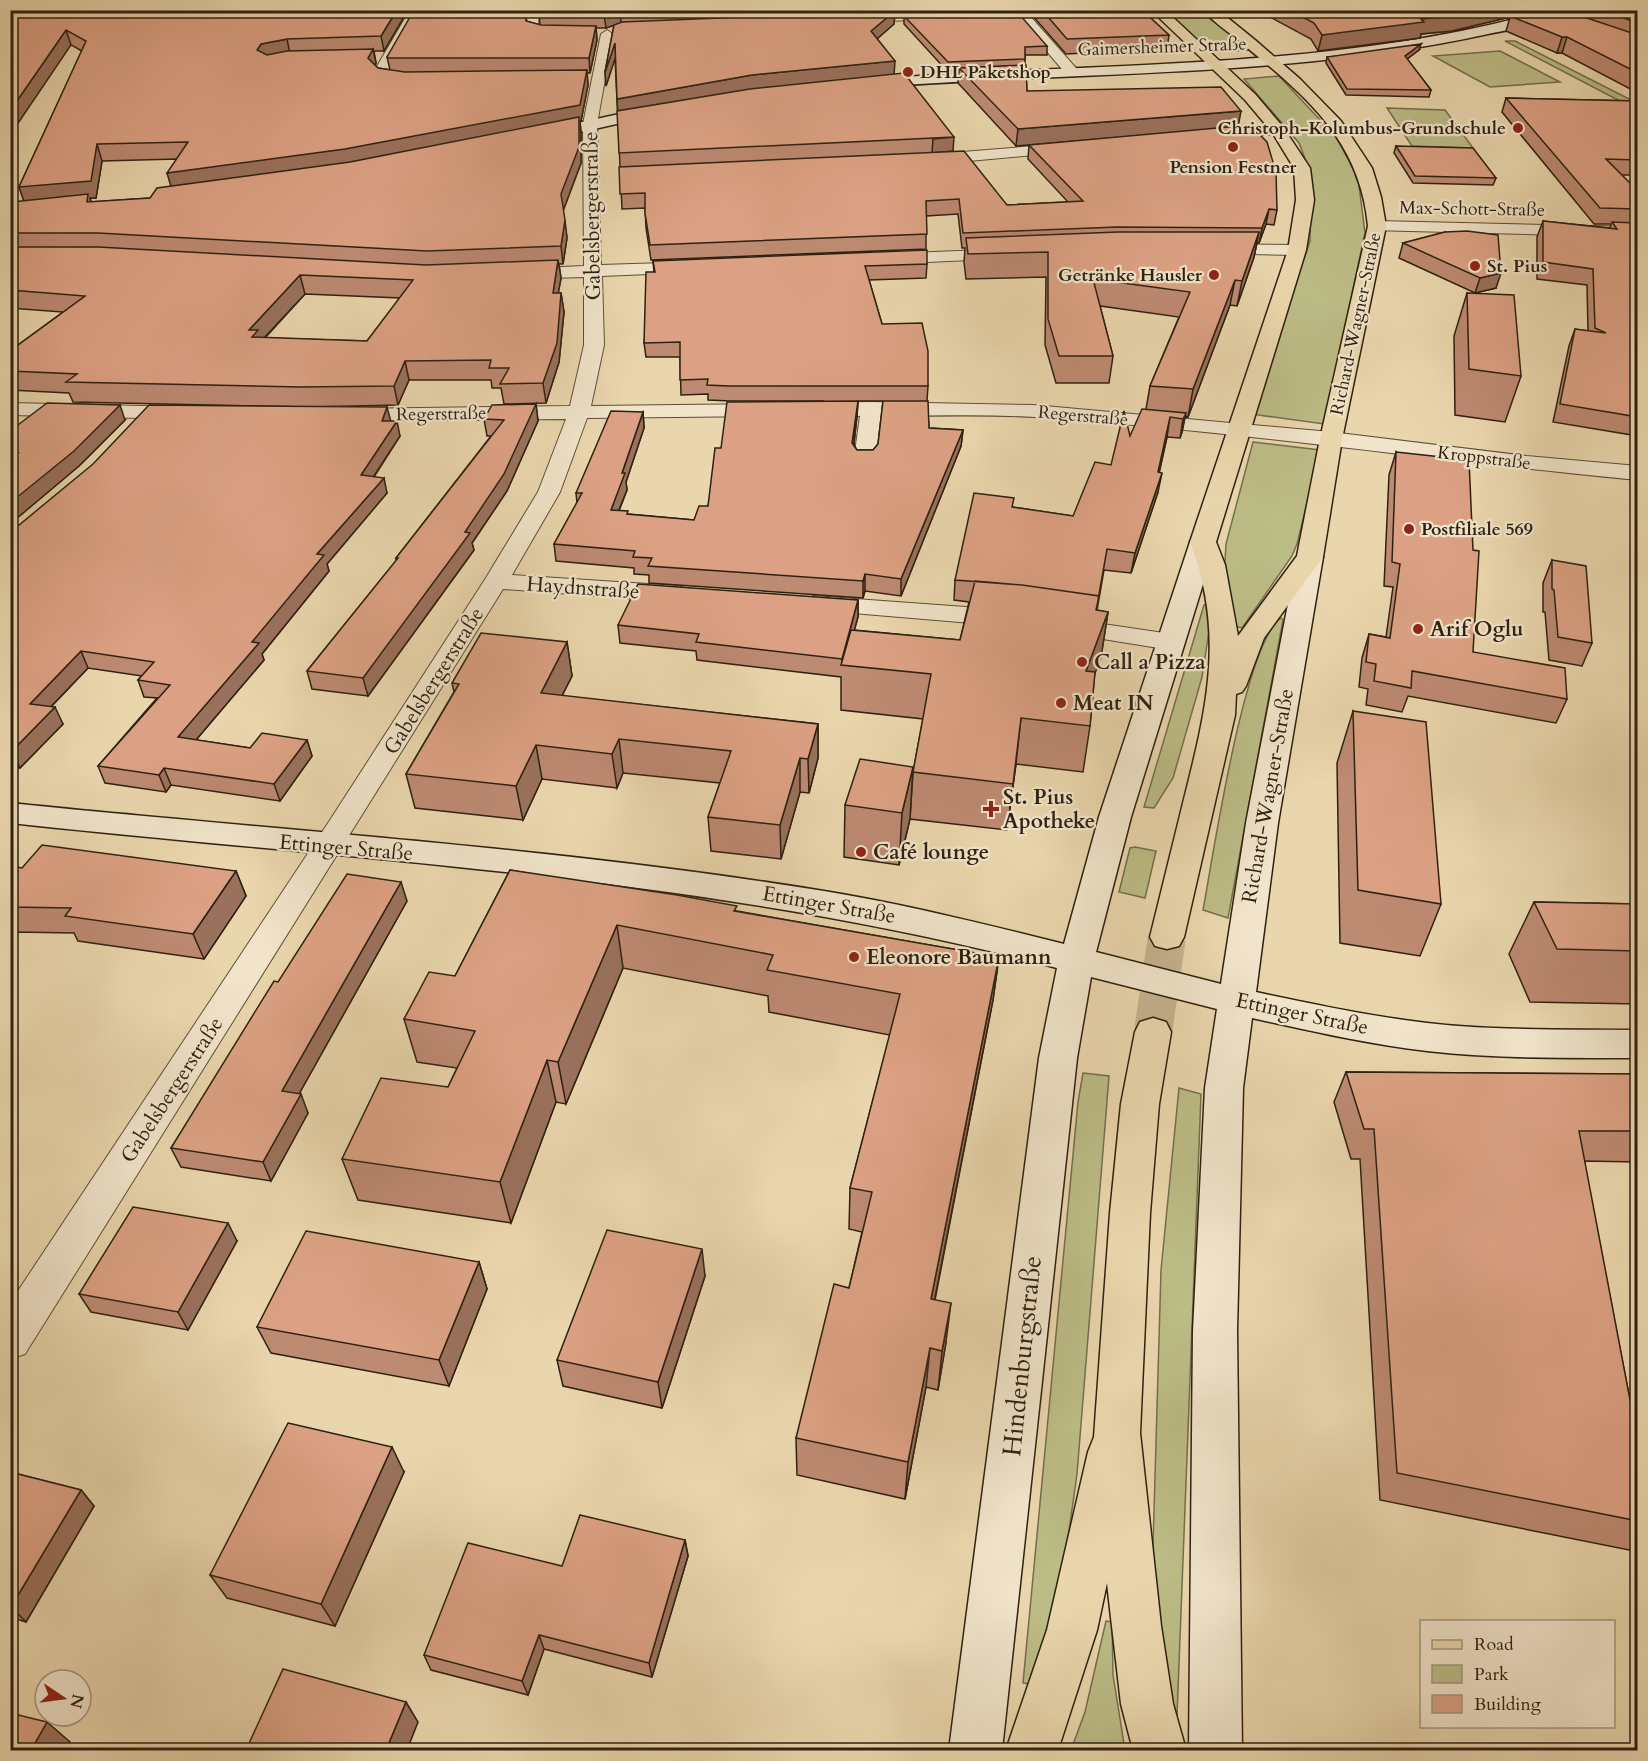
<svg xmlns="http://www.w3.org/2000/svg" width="1648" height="1761" font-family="Cardo,serif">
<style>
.green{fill:#bcbc86;stroke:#756e4c;stroke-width:1.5}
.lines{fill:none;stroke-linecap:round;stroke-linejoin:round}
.primary-tunnel{stroke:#c4b28e;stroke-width:38;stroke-dasharray:38 19;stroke-linecap:butt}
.street-casing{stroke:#5d4e38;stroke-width:2}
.secondary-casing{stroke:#2e2111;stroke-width:3}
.primary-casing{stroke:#2e2111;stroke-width:3}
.street{fill:#f1e4ca;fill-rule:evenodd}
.secondary{fill:#f1e4ca;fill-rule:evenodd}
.primary{fill:#ead6ad;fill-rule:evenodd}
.wall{fill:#bd8a72;stroke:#2e2111;stroke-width:1.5;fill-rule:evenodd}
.shaded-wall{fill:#9a715c;stroke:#2e2111;stroke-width:1.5}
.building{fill:#dca184;stroke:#2e2111;stroke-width:1.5;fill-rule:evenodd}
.poi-dot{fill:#8f2418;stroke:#f1e4ca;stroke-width:2}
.labels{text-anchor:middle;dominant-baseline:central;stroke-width:4.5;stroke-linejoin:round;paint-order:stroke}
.far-street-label{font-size:18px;fill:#2e2111;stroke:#f1e4ca}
.far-poi-label{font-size:18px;font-weight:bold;fill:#2e2111;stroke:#f1e4ca;text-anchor:start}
.street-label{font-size:21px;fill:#2e2111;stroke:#f1e4ca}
.poi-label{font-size:21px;font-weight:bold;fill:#2e2111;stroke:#f1e4ca;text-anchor:start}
.near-street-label{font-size:26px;fill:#2e2111;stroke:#f1e4ca}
</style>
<rect width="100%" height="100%" fill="#ead6ad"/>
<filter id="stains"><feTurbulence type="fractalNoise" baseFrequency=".00333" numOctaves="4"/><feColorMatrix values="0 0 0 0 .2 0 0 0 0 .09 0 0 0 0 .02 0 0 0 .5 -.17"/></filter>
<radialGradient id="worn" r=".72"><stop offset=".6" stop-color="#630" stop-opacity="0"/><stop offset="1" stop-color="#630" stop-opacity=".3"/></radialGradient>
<path class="green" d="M1163,11H1200L1250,50L1211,52Z
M1505,41H1515L1637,103V110Z
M1500,51L1560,82L1490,87L1433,56Z
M1279,76L1336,137L1358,178L1365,233L1324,424L1251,414L1310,241L1311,174L1299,143L1244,79Z
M1387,108L1445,110L1473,148L1412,146Z
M1253,442L1320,450L1297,544L1292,556L1242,628L1235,626L1225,561L1226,544Z
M1209,604L1211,618L1202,677L1173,778L1154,808L1144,807L1204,605Z
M1281,618L1283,620L1228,918L1203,910C1213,857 1244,644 1281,618Z
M1135,847L1156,851L1145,898L1119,892L1130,848Z
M1083,1073L1109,1076L1077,1474L1068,1538L1034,1685L1023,1683L1078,1102Z
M1179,1088L1201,1094L1177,1716L1162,1669L1152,1580L1161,1270Z
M1106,1621L1112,1622L1113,1675L1125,1750H1071L1085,1712Z"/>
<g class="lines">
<path class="primary-tunnel" d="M1153,1032L1167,937"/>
<defs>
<path id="street" d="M410,10H422L387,72C398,79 413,73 423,81C412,91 382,84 373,73Z
M527,10H539L538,27L568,29L574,33L568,37L528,33Z
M1019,10L1029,15L1076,68V74H1066L1021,21L1012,17L853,22L847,18L853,14Z
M607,30L613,34L597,124L601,265L696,262L705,267L696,272L602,276L604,345L591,406L768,404L775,406L779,410L775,414L768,416L587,418L560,492L512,575L678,586L687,589L691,594L687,599L678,602L503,589L25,1354L10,1359V1303L332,817L484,581L538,492L566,419L347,421L340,419L336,415L340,411L347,409L570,406L584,345V277L518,279L509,274L518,269L584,266L583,124L601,34Z
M1278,126L1283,127L1285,130L1283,133L1215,140L1208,136L1215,132Z
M1073,143L1081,148L1078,151L925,165L917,160L925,155Z
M1377,221L1638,227V237L1371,230L1369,226Z
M1214,244L1297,245L1306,250L1297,255L1208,253L1205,249Z
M1008,249L1014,250L1017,254L1014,258L884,264L875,259L884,254Z
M871,402L1034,405L1331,432L1527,456L1638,466V480C1437,461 1237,431 1035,417C984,414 932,416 881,416L876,459L873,464H857L854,459L860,416L808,413L804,409L808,405L815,403Z
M10,403L187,407L194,409L198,413L194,417L187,419L10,415Z
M814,596L1007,610L1016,613L1020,618L1016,623L1007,626L805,609L801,604L805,599Z
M1062,618L1171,634L1180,636L1184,642L1180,648L1171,650L1053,631L1049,626L1053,621Z"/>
<path id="secondary" d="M1548,10H1570C1558,20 1505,31 1488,34C1283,79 1072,71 864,88L857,84L864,80C1092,61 1326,73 1548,10Z
M661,105L669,110L666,113L536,142L528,137L536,132Z
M1203,534L1212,537L1216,542L1131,817L1096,952L1221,984L1246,823L1297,557L1301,552L1310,549L1319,552L1323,557L1278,823L1256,992C1312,1004 1369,1016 1427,1023C1497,1031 1567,1029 1638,1030V1058C1568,1058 1497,1059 1427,1051C1368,1044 1310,1031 1252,1018L1243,1088L1237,1331L1242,1750H1189L1193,1331L1205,1088L1217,1009L1091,977L1077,1058L1002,1750H949L1039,1058L1057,968C715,877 361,861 10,823V803C282,831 554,847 824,891C904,904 984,924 1064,944L1099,817L1190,542L1194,537Z"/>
<path id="primary" d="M1151,10H1165L1255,94L1283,127L1310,168L1314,200L1306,250L1216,542L1225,565L1238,636L1297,556L1320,439L1368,226C1360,141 1307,97 1245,46C1232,34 1215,24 1203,10H1218L1255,40L1300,79L1341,121L1372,168L1381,197L1386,226L1342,439L1323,557L1264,638L1246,686L1242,692L1236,694L1235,715L1184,937L1179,946L1167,949L1155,946L1150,937C1161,892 1172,848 1183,803C1206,711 1226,635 1190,542L1288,250L1296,200L1294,168L1272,132L1245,100Z
M1153,1018L1166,1022L1171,1032L1159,1104L1150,1213L1140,1433L1161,1626L1173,1704L1186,1750H1133L1121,1704L1107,1583L1097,1630L1058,1750H1006L1047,1630L1088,1452L1094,1437L1110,1213L1121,1104L1135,1032L1140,1022Z"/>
</defs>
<use href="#street" class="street-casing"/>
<use href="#secondary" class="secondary-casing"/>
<use href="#primary" class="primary-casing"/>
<use href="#street" class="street"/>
<use href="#secondary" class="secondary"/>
<use href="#primary" class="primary"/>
</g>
<path class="wall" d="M10,10H408L384,51H374L376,63L375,66L378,68L390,70L387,57L526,21L540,25L539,10H946L895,12L894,24L877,39L894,74L953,151L1007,205L1068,202L1028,159L1029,145L1078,141L1016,146L958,83L959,70L947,71L904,24V16L1047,46V55H1025V65L1027,91L1238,126L1277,210L1274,225L1266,224L1259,243H1257L1254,257L1237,306L1230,305L1188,417L1185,416L1182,432L1180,438L1167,437L1159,472L1158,492L1131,573L1104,570L1097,610L1108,612L1101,657L1095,672L1090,726L1083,772L1016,764L1007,830L910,819L913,772L923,719L841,710V677L697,660L696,651L620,643L618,625L858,600V617L854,630L960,640L969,602L954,600L955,580L1013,507L1073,516L1111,465L1130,436L1146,409L1150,386L1179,317L1100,306L1113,356L1109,383H1056L1045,345L1046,277L966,279L964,262L965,248H962L958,214L926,216V249L651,260L646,228L645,208L622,209L615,58L606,86L605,72L614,25L606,28H596L597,40L590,73H587L588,85L581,121H580L581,133V163L563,211L567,238L563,264H559L561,278L558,293H561L564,312L559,362L546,403L504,404L501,388H492L491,380H409L398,405L307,407L390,421L400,436L374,477L387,493L327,564L329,571L262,654L264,660L196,740L250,748L307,740L312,756L280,801L171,785L166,792L105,783L98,766L157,698L144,697L138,680L142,676L88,668L51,707L63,724L20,768L10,767V531L304,407L73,402L69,393L10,390V351L63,312L10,308V205L24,201L19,187L82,51ZM177,159L171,186L150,198L91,202L90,198H96L102,161ZM305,294L400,298L367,341L265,338Z
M1025,10H1142L1169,35L1167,49L1066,54L1031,14Z
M1257,10H1638V93L1562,53H1557L1506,31L1510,17L1452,31L1421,34L1420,38L1318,51L1311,39Z
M1419,50L1407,59L1431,90L1429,97L1346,95L1326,63L1327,57Z
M1506,98L1638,101V175H1621L1638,191V436L1553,422L1569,346L1575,329L1588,331L1587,285L1537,279V237L1543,221L1610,228L1611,224H1594L1502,112Z
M1396,146L1496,178L1493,185L1413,183L1394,153Z
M1445,232L1496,288L1475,293L1399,258L1403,243Z
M653,261L927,264L926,278L869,280L882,324L928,386L927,401L929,428L963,430L961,446L901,596L865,591L863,598L649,583V575L634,574V568L556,561L554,544L577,503L576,493L643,412L644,428L626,482L627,490L619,511L628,514L694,520L708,506L721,448L824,401H730L708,400V394L681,395L680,357H646L644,343L654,272ZM858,401H883L878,444L873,450H857L854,445L857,416Z
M1467,293L1521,376L1505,422L1455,415L1454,336Z
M536,404L538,421L507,491L472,543L474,550L368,696L312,689L307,671L396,561V558L491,436H487L484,419Z
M125,420L79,466L10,524V431Z
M1396,452L1473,652L1567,699L1556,723L1408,696L1402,712L1366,705L1368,689L1359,687L1362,658L1369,634L1386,637L1393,587L1384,586L1389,475Z
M1552,560L1592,643L1582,666L1549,660L1545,612H1543V583Z
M567,642L572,676L562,696L818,724V758L809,793L800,792L781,859L711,851L708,817L720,783L623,773L617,788L542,779L523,820L415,808L406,774L454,692L452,683Z
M1353,711L1441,904L1420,956L1340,943L1337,763Z
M913,767L910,819L899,865L844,857L845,805Z
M10,866L22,868L236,871L246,896L204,959L78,941L74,933L15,932L10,937Z
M510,870L737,911L999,957L993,1000L935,1300L946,1342L938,1390L926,1387L905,1499L797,1475L796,1438L849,1288L862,1232L849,1229L850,1188L890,1035L769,1012L768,996L623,968L566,1104L556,1102L511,1223L358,1200L342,1159L448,1087L457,1068L417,1062L404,1019L455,976Z
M407,901L299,1094L308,1113L271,1181L181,1167L171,1148L278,982Z
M1534,902L1638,904V1004L1530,1002L1509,954Z
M1346,1072L1638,1074V1162L1584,1161L1638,1442V1541L1629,1550L1380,1500L1360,1159H1351L1334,1102Z
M237,1241L188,1330L91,1312L79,1294Z
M479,1262L487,1289L449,1386L271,1353L257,1327Z
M705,1276L662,1408L563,1386L557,1360Z
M10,1472L81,1490L94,1506L26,1622L10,1617Z
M404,1472L335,1626L227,1598L210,1575Z
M685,1540L688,1556L652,1677L544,1649L528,1695L431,1670L424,1655L562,1566Z"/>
<path class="shaded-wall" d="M397,10H408L384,51L381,36Z
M614,10H620L621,23L606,28L604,14Z
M1478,10H1536L1510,16V17L1452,31L1421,34L1420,38L1318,51L1322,35Z
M895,11L894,24L871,44V31Z
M596,26L597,40L590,73L589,58Z
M66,30L71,45L10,135V111Z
M1562,37H1567L1562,53H1557Z
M287,39L290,54L261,65L257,50L261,44Z
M615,43L616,56L606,86L605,72Z
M1421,44L1419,50L1403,62L1405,56Z
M373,49L376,63L371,73L368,58Z
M895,61L894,75L618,113L617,99L752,75Z
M587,70L588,85L581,121H580L581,133V163L563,211L172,190L167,173Z
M1241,111L1238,127L1016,146L1018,129Z
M954,137L953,151L932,153L933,139Z
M97,144L102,161L96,198H90L94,212L25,204L19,187Z
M1269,209L1266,224L1259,243L1262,228Z
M565,220L567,238L563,264L561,246Z
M1259,232L1254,257L1237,306L1242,281Z
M558,260L561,278L555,312L553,293Z
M1501,273L1496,288L1475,293L1480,278Z
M300,275L305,294L261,341L258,357L249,330Z
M1235,280L1230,305L1188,417L1193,389Z
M561,293L564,312L559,362L546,403L543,383Z
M405,361L409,380L398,405L394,386Z
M858,401L857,416L852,459V443Z
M536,404L538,421L507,491L472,543L474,550L368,696L363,678L465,532Z
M120,405L125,420L79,466L10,524V503Z
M387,407L391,422L382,421Z
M643,412L644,428L626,482L627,490L612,527L611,510L622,473Z
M1186,413L1182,432L1180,438L1183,419Z
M1170,417L1167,437L1155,492L1158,472Z
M397,421L400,436L364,491L361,475Z
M963,430L961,446L901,596V579Z
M1162,473L1158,492L1131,573L1135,553Z
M384,478L387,493L327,564L329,571L262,654L264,660L184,754L178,737L252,642L317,554Z
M865,574V591L863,598V581Z
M858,600V617L845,665H842V659Z
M1108,612L1101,657L1079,716L1086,671Z
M567,642L572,676L546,727L541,693Z
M81,651L88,668L38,720L30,704Z
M55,707L63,724L20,768L12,751Z
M1021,718L1016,764L1007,830L1013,784Z
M818,724V758L809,793L808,759Z
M619,739L623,773L617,788L612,754Z
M307,740L312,756L280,801L274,784Z
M536,745L542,779L523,820L516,786Z
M800,758V792L781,859L780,825Z
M913,767L910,819L899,865L902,813Z
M164,768L171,785L166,792L159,775Z
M236,871L246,896L204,959L193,934Z
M401,882L407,901L290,1110L282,1091Z
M10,924L15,932L10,937Z
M617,925L623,968L566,1104L558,1062Z
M999,957L993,1000L927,1338L931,1299Z
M547,1060L556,1102L511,1223L500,1182Z
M301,1094L308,1113L271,1181L263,1162Z
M228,1223L237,1241L188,1330L178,1312Z
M702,1249L705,1276L662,1408L658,1382Z
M479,1262L487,1289L449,1386L439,1360Z
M951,1303L946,1342L938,1390L942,1351Z
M930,1348L926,1387L905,1499L908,1462Z
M392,1447L404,1472L335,1626L321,1604Z
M81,1490L94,1506L26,1622L11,1607Z
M685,1540L688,1556L652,1677L649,1663Z
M539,1635L544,1649L528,1695L522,1681Z
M406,1702L418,1722L407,1750H386Z
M47,1722L70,1742L65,1750H31Z"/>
<path class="building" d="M10,10H397L381,36L287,39L261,44L257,50L267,55L287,51L373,49L368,58L378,68L405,72L587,70L580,105L345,149L167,173L188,142L97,144L91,181L19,187L86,41L66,30L10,111Z
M414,10H525L526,21L541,25L596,26L589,58H389L387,57Z
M539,10H614L604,14L539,12Z
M1042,10H1142L1169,35L1067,39Z
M1290,10H1478L1456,16L1421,19L1424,22L1322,35L1314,23Z
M1528,10H1563L1638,35V73L1567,37H1562L1510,16Z
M1600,10H1638V23Z
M895,11L871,31L895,61L752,75L617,99L615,43L605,72L614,25L622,22Z
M1012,11L1020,15L1047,46L1025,47V59L948,62L904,16Z
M1421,44L1405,56L1431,90L1347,89L1327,57Z
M1026,65L1027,91L1221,87L1241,111L1018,129L959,68Z
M904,73L954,137L619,153L617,111L750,89Z
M1506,98L1638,101V160L1606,159L1638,191V209L1600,208Z
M579,117V147L561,194L565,220L561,246L427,251L98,233H10V205L12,202L88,194L87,202L150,198L157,188L350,162Z
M1250,125L1267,142L1276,172L1277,210L1269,209L1262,228L1117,227L963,233L959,199L926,201L927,234L650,245L645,213V193L620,194L619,167L964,151L1007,205L1083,201L1029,145Z
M1396,146L1473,148L1496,178L1415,176Z
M1543,221L1617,229L1612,222L1638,223V417L1560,404L1575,329L1606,333L1595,328L1593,269L1543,262Z
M1467,231L1498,235L1501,273L1480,278L1403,243L1445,232Z
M1118,232H1259L1242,281L1235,280L1193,389L1150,386L1190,292L1093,279L1113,356H1059L1048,319V252L968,254L966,238Z
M10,247H98L426,265L558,260L553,293H561L557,343L543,383L500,384L509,368H489L491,360L405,361L394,386L301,387L66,382L77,374L10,371V351L85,296L10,290ZM300,275L413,280L367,341L252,337L258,330H249Z
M927,250V264L865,266L882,324L922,323L928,351V386H729L707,385L708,379L680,380V342L644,343L646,272H655L653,261Z
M1467,293L1514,295L1521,376L1469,369Z
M858,401L852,443L857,450H873L878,444L883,401H928L929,428L963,430L901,579L865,574L863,581L648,566L652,558L633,557L635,551L554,544L582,493H576L611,411L643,412L622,473H625L611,510L628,511L627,514L694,520L699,506H708L715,448H721L727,402Z
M47,403L120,405L74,451L10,503V459L18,453H10V431Z
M536,404L504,474L465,532L470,533L363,678L307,671L398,558H396L504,420L484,419L492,405Z
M149,405L387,407L382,421H397L361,475L384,478L317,554L324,555L252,642L259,643L178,737L250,748L262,733L307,740L274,784L164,768L159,775L98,766L170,685L138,680L154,662L81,651L30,704L55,707L12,751H10V531L13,530L93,464Z
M1142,409L1186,413L1183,419L1170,417L1158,472L1162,473L1135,553L1107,549L1098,600L1099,596L1022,585L955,580L974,493L1014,498L1012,507L1073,516L1095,462L1111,465L1124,411L1130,436Z
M1396,452L1469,460L1473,550L1479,551L1473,652L1565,668L1567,699L1412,671L1411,688L1374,681L1376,664L1366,662L1369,634L1390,638L1400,564L1392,562Z
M1552,560L1586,566L1592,643L1558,637L1554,590L1552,589Z
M975,581L1022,585L1099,596L1096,610L1108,612L1086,671L1095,672L1090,726L1021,718L1013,784L913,772L931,674L841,665L851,630L960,640Z
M638,584L858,600L842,659L696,642L699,634L618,625Z
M481,633L567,642L541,693L818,724L808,759L800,758L780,825L708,817L731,751L619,739L612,754L536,745L516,786L406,774L459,684L452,683Z
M1353,711L1426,722L1441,904L1358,890Z
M860,759L913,767L902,813L845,805Z
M42,845L236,871L193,934L65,916L71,908L10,907V866L22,868Z
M510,870L677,895L737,906L734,911L999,957L931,1299L951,1303L942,1351L930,1348L908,1462L796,1438L834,1284L849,1288L872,1192L850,1188L900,994L767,970L773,955L617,925L558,1062L547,1060L500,1182L342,1159L381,1078L448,1087L475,1031L404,1019L429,972L455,976Z
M347,874L401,882L282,1091L301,1094L263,1162L171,1148L274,981L278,982Z
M1534,902L1638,904V951L1557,949Z
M1346,1072L1638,1074V1131H1579L1638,1442V1521L1397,1473L1374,1129H1364Z
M133,1207L228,1223L178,1312L79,1294Z
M607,1230L702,1249L658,1382L557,1360Z
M306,1231L479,1262L439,1360L257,1327Z
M288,1423L392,1447L321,1604L210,1575Z
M10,1472L81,1490L11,1607H10Z
M580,1515L685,1540L649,1663L539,1635L522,1681L424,1655L468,1543L562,1566Z
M283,1669L406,1702L386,1750H246Z
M10,1713L47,1722L31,1750H10Z"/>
<g class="poi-dot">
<circle cx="908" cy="72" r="6"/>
<circle cx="1518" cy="128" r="6"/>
<circle cx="1233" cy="147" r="6"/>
<circle cx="1475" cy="266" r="6"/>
<circle cx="1214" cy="275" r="6"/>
<circle cx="1409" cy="529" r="6"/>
<circle cx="1418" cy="629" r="6"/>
<circle cx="1082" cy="662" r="6"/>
<circle cx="1061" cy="703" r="6"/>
<path d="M988 800h6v6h6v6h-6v6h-6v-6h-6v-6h6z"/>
<circle cx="861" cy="852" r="6"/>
<circle cx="854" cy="957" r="6"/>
</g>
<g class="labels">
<g class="far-street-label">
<text transform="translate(1162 47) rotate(-2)">Gaimersheimer Straße</text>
<text transform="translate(1472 209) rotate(1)">Max-Schott-Straße</text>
<text transform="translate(1356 324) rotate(-78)">Richard-Wagner-Straße</text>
<text transform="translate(441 414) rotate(-1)">Regerstraße</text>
<text transform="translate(1083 416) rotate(5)">Regerstraße</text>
<text transform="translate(1484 458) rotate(7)">Kroppstraße</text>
</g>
<g class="far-poi-label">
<text x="920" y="72">DHL Paketshop</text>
<text x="1506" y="128" text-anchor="end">Christoph-Kolumbus-Grundschule</text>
<text x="1233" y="167" text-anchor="middle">Pension Festner</text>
<text x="1487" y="266">St. Pius</text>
<text x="1202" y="275" text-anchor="end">Getränke Hausler</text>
<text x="1421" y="529">Postfiliale 569</text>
</g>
<g class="street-label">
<text transform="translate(592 216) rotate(-91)">Gabelsbergerstraße</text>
<text transform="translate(583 588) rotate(4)">Haydnstraße</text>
<text transform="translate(434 681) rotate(-58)">Gabelsbergerstraße</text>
<text transform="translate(1268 796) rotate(-80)">Richard-Wagner-Straße</text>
<text transform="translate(346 848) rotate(5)">Ettinger Straße</text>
<text transform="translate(829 905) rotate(10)">Ettinger Straße</text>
<text transform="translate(1302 1014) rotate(12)">Ettinger Straße</text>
<text transform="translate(172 1090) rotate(-57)">Gabelsbergerstraße</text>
</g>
<g class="poi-label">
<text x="1430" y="629">Arif Oglu</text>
<text x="1094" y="662">Call a Pizza</text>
<text x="1073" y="703">Meat IN</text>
<text x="1003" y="797">St. Pius<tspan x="1003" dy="24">Apotheke</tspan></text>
<text x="873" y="852">Café lounge</text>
<text x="866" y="957">Eleonore Baumann</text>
</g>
<g class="near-street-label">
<text transform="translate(1022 1356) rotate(-84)">Hindenburgstraße</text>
</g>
</g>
<rect width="1648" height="1761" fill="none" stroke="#ead6ad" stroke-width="36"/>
<rect x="12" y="12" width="1624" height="1737" fill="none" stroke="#2e2111" stroke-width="3"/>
<rect x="18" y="18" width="1612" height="1725" fill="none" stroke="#2e2111" stroke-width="1.5"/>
<rect x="1420" y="1620" width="195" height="108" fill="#f1e4ca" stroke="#a39680" stroke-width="1.5"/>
<rect x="1432" y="1640" width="30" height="9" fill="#ead6ad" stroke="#a39680" stroke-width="1.5"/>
<text x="1474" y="1650" font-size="18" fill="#2e2111">Road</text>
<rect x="1432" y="1665" width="30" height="18" fill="#bcbc86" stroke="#a39680" stroke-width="1.5"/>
<text x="1474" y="1680" font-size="18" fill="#2e2111">Park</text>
<rect x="1432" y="1695" width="30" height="18" fill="#dca184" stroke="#a39680" stroke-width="1.5"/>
<text x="1474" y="1710" font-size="18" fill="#2e2111">Building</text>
<g transform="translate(63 1698) rotate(103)"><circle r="28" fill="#f1e4ca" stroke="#a39680" stroke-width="1.5"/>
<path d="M0-4.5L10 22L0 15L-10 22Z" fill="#8f2418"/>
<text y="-9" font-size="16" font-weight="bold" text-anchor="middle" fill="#2e2111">N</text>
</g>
<rect width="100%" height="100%" filter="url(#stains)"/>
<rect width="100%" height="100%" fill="url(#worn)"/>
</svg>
